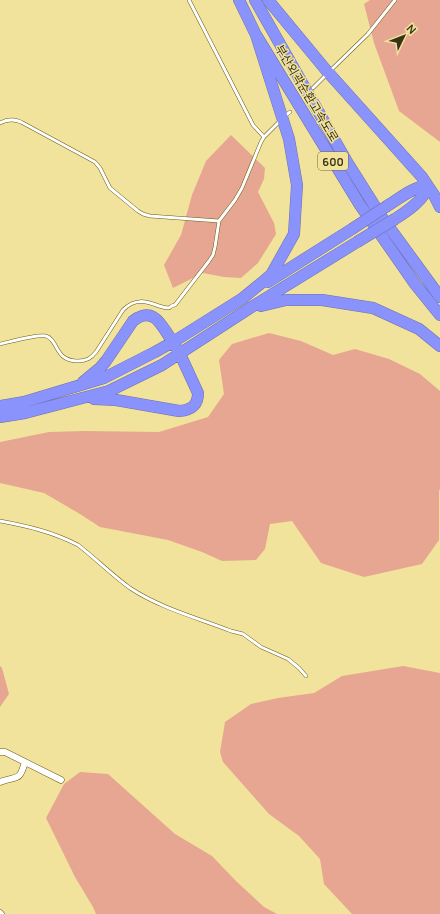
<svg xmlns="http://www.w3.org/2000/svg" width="440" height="914" font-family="Manrope,'Noto Sans KR',sans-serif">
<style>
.green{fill:#e7a692}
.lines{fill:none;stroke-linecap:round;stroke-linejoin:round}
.lane-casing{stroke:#6a5c13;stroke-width:4}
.street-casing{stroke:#6a5c13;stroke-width:7}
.highway-casing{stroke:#6e71ac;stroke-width:12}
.lane{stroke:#fff;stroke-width:3}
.street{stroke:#fff;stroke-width:6}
.highway{stroke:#8a93fc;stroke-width:11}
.highway-bridge-casing{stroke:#6e71ac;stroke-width:12;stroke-linecap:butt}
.highway-bridge{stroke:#8a93fc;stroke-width:11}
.labels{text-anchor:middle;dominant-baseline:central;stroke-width:3;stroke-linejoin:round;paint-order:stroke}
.shield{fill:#f1e29c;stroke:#70683f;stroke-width:1}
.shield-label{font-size:11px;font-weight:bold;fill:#393317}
.street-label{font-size:12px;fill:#393317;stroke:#f1e29c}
</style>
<rect width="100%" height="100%" fill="#f1e29c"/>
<path class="green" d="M370,0H440V142L399,111L374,43L364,4Z
M231,135L265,168L264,179L258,192L274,223L276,234L258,263L241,278L224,277L203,273L173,288L164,265L181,235L192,195L206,161Z
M269,333L301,341L333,355L355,349L389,359L420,374L440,391V489L439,491V540L422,564L364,577L321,563L292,521L270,524L265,549L256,560L222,561L202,552L168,540L100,527L80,514L44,493L0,483V442L49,432L85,431L159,432L208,417L224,394L219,360L232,344Z
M0,666L2,668L9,694L0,707Z
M403,666L440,673V914H352L324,884L320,859L299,836L269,814L223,762L220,752L225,722L251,704L278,698L314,693L342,676Z
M80,772L108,774L175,834L212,856L236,881L264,907L277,914H96L93,907L75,877L46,818L64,784Z"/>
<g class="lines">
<defs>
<path id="lane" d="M189,0L253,125L264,137
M331,70L368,34L395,0
M313,88L325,76
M286,115L290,112
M0,123C7,119 14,119 21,122L95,162L100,168L110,188L138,211L143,214L150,216L219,221
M0,344C10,342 37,334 46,336C59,340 54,361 78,361C87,361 91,358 96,352L123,310C135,298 145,301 159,306C162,307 165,308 169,308C170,307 173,305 175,305L209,261L213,255L215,247L219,221L235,200L242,188L261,142L264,137L279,122
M0,521C27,526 53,532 78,545C95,558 112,575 130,588C160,608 198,618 231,631L243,634L261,647L288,659L299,668L306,676"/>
<path id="street" d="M0,752H5L61,780
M0,782C17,775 19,783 25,762
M0,913L1,914"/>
<path id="highway" d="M239,0L256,35L360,205L415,284L440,315
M255,0L347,162L381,216L440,297
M268,0L326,70L422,177L434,195L440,207
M387,206C397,200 416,185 427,186
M395,219C406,212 426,199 427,186
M268,282L352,229
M261,306L286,300H322L373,308L419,329L440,346
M83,382L100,368L106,361L133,321C138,317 146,313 153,317C158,319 162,326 165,330C170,338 176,346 180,354C186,367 192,380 198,393C198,406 191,410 179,411L116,400L94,399
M0,406L24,402L104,378L155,352L173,342L243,298L271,275L294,234L297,185L289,139L256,35
M0,417L25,413L109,391L162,365L250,308L357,242"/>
</defs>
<use href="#lane" class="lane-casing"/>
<use href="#street" class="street-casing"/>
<use href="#highway" class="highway-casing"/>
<use href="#lane" class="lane"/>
<use href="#street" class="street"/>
<use href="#highway" class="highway"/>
<defs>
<path id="highway-bridge" d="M352,229L387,206
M357,242L395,219"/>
</defs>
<use href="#highway-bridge" class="highway-bridge-casing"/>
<use href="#highway-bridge" class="highway-bridge"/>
</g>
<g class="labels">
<rect class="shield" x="318" y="152" width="30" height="18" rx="3"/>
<g class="shield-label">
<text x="333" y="161">600</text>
</g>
<g class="street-label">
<text transform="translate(307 93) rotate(59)">부산외곽순환고속도로</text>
</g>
</g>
<g transform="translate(404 36) rotate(47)" stroke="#f1e29c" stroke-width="3" paint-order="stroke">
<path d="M0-3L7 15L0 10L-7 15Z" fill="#393317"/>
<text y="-6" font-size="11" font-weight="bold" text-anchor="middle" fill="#393317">N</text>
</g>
</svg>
